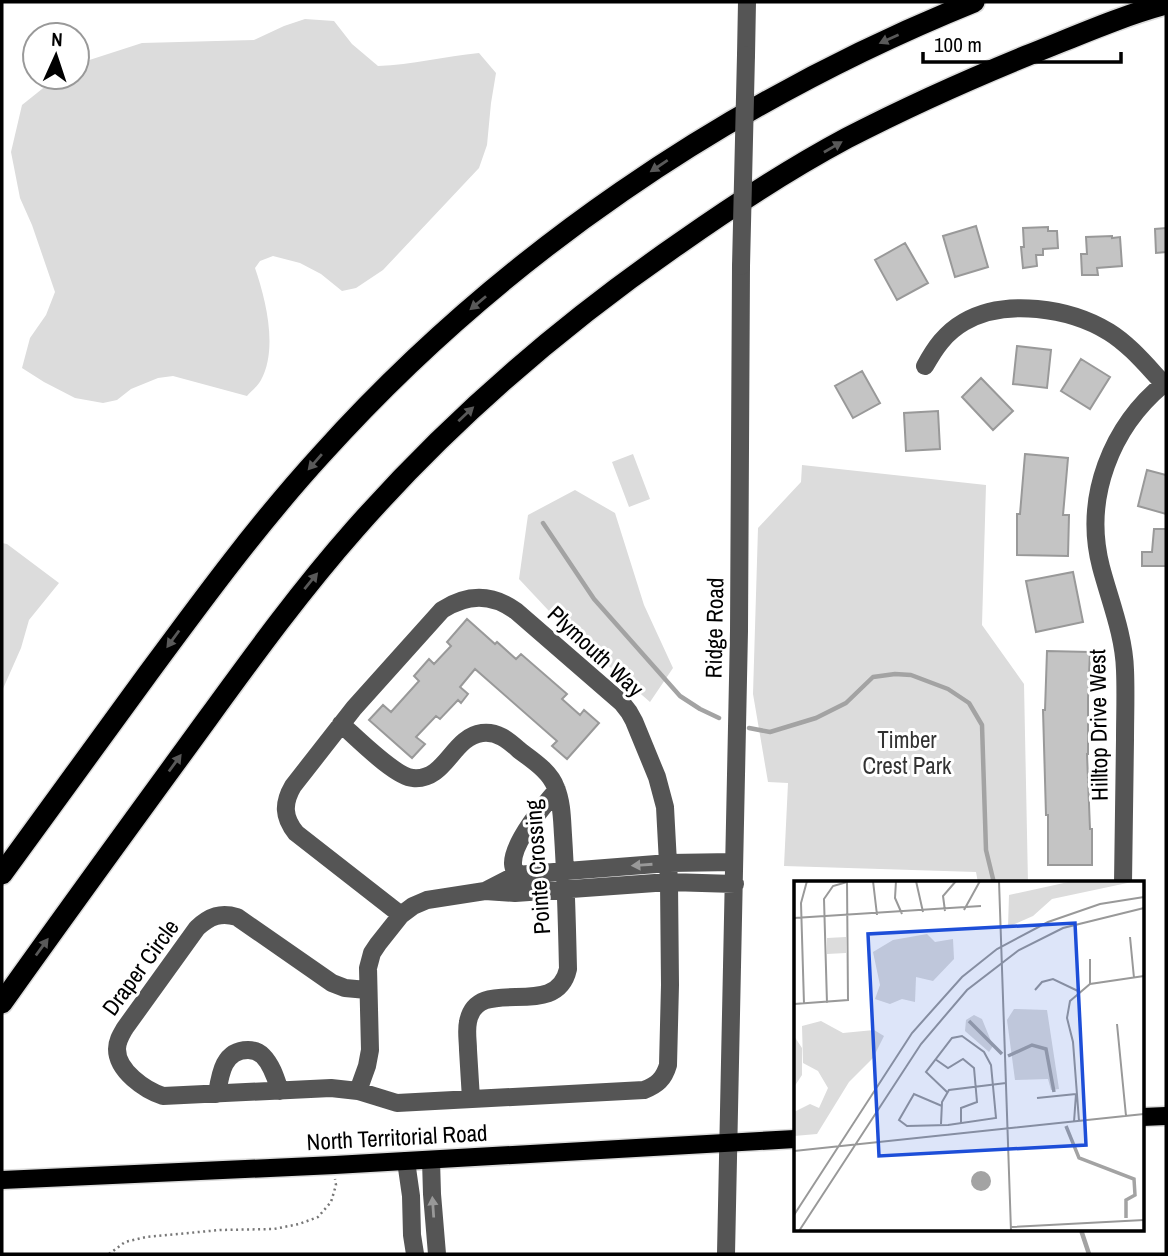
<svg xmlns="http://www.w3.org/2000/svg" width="1168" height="1256" font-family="'Archivo Narrow',sans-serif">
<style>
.green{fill:#dcdcdc}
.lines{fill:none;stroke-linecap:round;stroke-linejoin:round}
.stream{stroke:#a3a3a3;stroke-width:4.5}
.building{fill:#c4c4c4;stroke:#999;stroke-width:2}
.major-casing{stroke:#dbdbdb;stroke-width:21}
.highway-casing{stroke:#dbdbdb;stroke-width:24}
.path{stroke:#777;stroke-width:2.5;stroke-dasharray:2 3.5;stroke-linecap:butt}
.minor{stroke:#555;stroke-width:18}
.major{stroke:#000;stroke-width:18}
.highway{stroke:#000;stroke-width:21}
.minor-bridge{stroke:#555;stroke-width:18}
.oneway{fill:#595959}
.oneway2{fill:#999}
.labels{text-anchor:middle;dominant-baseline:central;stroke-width:6;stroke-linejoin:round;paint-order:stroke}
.street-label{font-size:23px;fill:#000;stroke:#fff}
.park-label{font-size:23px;fill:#333;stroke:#fff}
.inset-river{fill:none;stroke:#a3a3a3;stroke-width:3.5}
.inset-road{fill:none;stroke:#999;stroke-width:2}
.view{fill:#1d4ed8;fill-opacity:0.15;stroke:#1d4ed8;stroke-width:3.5}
.inset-edge{fill:none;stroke:#000;stroke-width:3.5}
</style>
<rect width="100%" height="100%" fill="#fff"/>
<path class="green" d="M305,19L334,21L352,44L378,66C412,65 445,56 479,53L496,73L491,103L487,145L479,168L383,270L356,288L342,291L321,274L300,263L273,256L260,261L255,268C266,300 278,349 261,380C258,386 251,391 247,396L173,376L158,378L131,389L117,400L103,403L75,398L44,382L22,368L30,338L46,315L55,292L32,225L20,198L11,152L22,105L57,77H77V64L142,43L254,40L284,26Z
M633,454L650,499L629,507L612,462Z
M802,465L986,485L982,625L1024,684L1028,883H978L976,872L784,866L788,783L768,782L753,694L758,528L801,482Z
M575,490L615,513L644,605L673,668L650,702L564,627L519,579L528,515Z
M2,543L7,544L59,583L29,620L21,648L2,691Z"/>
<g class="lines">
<path class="stream" d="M543,523L594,599L680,696L700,709L719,718
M749,728L770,732L816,718L846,703L873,677L895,674L911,675L948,689L969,703L982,725L986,850L994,883
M1081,1230L1089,1254"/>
</g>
<path class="building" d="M976,226L988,267L955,277L943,236Z
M1048,227V231H1057L1058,248L1043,249V255H1036L1037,266L1023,268L1021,247H1024L1023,228Z
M1166,228V252L1156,253L1155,229Z
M1112,236V238L1120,237L1122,266L1097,268L1098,275H1082L1081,254H1087L1086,237Z
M905,243L928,283L897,300L875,260Z
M1017,346L1051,350L1047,388L1013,384Z
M1081,359L1110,377L1090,409L1061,391Z
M862,371L880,403L853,418L835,386Z
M981,378L1013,411L993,430L962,397Z
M938,411L940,449L906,451L904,413Z
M1025,454L1068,458L1063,515H1069L1068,556L1017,555V514H1020Z
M1147,470L1166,475V514L1138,506Z
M1154,529H1166V566H1142V552H1152Z
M1073,572L1083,622L1036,632L1026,581Z
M467,619L495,644L497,642L516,659L521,654L567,694L562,699L580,715L584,710L599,723L567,759L552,746L557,741L475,669L460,687L468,694L461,703L458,700L440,719L436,716L416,737L425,744L412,758L369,720L383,705L391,712L419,681L414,676L429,659L434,664L451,646L447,642Z
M1047,651L1090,652L1088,698V754H1087L1090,829H1092V865H1048V815H1046L1043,710H1045Z"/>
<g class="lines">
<defs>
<path id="major" d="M1142,1117L1166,1116
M2,1180L335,1165L795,1139"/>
<path id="highway" d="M2,874C50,808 99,741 147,675C203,599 258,524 321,455C500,256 727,102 974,2
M2,1003C63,917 125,832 187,747C241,673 294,598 355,529C451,420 561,325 680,243C734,205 789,169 847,138C905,108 965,81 1026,56C1072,38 1118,17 1166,4"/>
</defs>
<use href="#major" class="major-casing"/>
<use href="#highway" class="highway-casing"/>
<path class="path" d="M109,1254L125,1242L146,1237L220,1230L274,1229L299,1224L318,1217L331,1202L336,1185L335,1179"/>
<path class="minor" d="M746,55L747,2
M925,366C935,348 945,333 964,322C1005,298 1070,308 1109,332C1130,345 1147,366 1164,384
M341,724C356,737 395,777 413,778C446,781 452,737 482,733C497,731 508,740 519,750C532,760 550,771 556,788C562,802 562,820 563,835C566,880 567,924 568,969C556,1023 477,972 468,1022C466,1031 468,1041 468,1050C469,1066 470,1083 471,1099
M516,875C515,873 513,866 513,864C512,843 544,805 557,790
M1123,883C1124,835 1124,787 1125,740C1125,717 1126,693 1125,670C1124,635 1110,601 1101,567C1083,498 1111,426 1166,382
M485,891L516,875L669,863L734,862
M367,990L345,988L332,983L237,917C221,912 210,916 197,928L125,1028C121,1035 117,1041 117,1049C117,1071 145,1090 163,1096L331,1088L358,1091L397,1103L644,1090C657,1085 664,1079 668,1065L670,985L669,882L665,807L657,777L634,721L629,712L622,703L516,611C491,593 467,594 442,610L354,708L293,786C283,803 283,817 296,833L401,915
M358,1091L367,1066L370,1050L368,968L372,953L378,944L401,915L413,906L427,900L485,891L515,893L669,882L735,884
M217,1094C220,1075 223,1050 248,1050C254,1050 259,1052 263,1056C272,1065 276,1079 280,1091
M431,1160L432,1194L437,1254
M406,1161L411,1196L412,1235L415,1254
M726,1254L739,631L741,266"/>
<use href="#major" class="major"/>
<use href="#highway" class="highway"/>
<path class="minor-bridge" d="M741,266L746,55"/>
</g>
<defs><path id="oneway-solid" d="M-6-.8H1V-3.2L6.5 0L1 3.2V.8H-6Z" transform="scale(1.75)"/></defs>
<g class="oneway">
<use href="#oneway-solid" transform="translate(889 39) rotate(156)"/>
<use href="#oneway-solid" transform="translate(833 147) rotate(-30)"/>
<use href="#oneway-solid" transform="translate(659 166) rotate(146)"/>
<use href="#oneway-solid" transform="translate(478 303) rotate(140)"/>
<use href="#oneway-solid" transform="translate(466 414) rotate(-43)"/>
<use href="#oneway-solid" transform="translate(315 462) rotate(131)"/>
<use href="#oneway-solid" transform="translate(311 581) rotate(-51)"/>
<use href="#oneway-solid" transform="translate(173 639) rotate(126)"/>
<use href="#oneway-solid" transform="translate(175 763) rotate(-54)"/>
<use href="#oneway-solid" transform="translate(42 947) rotate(-54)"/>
</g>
<g class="oneway2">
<use href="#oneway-solid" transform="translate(642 865) rotate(176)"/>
<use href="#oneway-solid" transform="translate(433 1207) rotate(-94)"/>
</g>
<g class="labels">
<g class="street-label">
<text transform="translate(714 628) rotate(-89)">Ridge Road</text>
<text transform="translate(596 651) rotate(43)">Plymouth Way</text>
<text transform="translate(1098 725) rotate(-91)">Hilltop Drive West</text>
<text transform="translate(537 867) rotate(-94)">Pointe Crossing</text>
<text transform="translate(140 967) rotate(-54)">Draper Circle</text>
<text transform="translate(397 1137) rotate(-3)">North Territorial Road</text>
</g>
<g class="park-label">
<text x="907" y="739">Timber<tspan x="907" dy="26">Crest Park</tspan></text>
</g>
</g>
<g transform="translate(794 881)">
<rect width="350" height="350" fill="#fff"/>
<path d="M279,0L338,1L258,18L239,35L214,46L215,14ZM133,53L141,61L159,58L160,78L139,100L122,96L121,121L108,118L96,123L81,118L86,104L79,71L99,59ZM52,56V72L33,73V57ZM220,128L253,129L265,208L257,209L254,198L221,199L213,139ZM180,134L188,138L199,165L195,171L171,150L172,139ZM27,140L49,152L80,149L90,155L79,177L55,201L23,253L0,255V231L16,223L25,227L34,207L24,190L9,182L8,145ZM0,155L8,167V194L0,206Z" fill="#dcdcdc"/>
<path d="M177 300a10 10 0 1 1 20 0a10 10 0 1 1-20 0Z" fill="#a3a3a3"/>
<path class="inset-river" d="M175,140L208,173M214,175L238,164L252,168L260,211M272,245L285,277L340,298L341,314L332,319V337"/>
<path class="inset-road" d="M79,0L83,34M102,0L101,17L108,33M122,0L129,31M205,0L217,350M170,29L186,0M151,30L149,15L162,0M0,37L187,25M336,56L340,97M296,78V103M241,109L248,101L259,98L284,110M33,122L30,18L39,5L53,1M0,123L54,119L53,0M10,123L7,22L13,0M323,143L332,235M141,178L154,187L169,178L180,187L183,221L167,227V243M243,217L282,213M148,225L120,213L105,239L113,245L154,244L202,237L197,184L190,171L168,155L158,157L132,191L153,211M285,240L279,161L273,137L276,120L296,103L350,95M280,241L282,213M147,243L148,221L155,209L212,202M0,270L350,233M0,334L118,152L168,96L203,68L254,41L306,23L350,16M217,346L350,339M5,350L127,163L173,109L225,69L269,47L350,27"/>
<path class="view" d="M281,42L292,264L85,275L74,53Z"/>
<rect width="350" height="350" class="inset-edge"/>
</g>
<rect width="1168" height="1256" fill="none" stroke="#000000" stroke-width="7"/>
<g transform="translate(56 56) rotate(3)"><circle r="33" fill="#ffffff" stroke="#999999" stroke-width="2"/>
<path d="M0-5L12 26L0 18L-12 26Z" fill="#000000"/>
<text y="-10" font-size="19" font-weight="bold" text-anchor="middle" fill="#000000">N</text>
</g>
<path d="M923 52v10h198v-10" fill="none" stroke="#000000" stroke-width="3.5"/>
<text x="934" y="52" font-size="21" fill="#000000" stroke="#ffffff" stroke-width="5" paint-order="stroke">100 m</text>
</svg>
